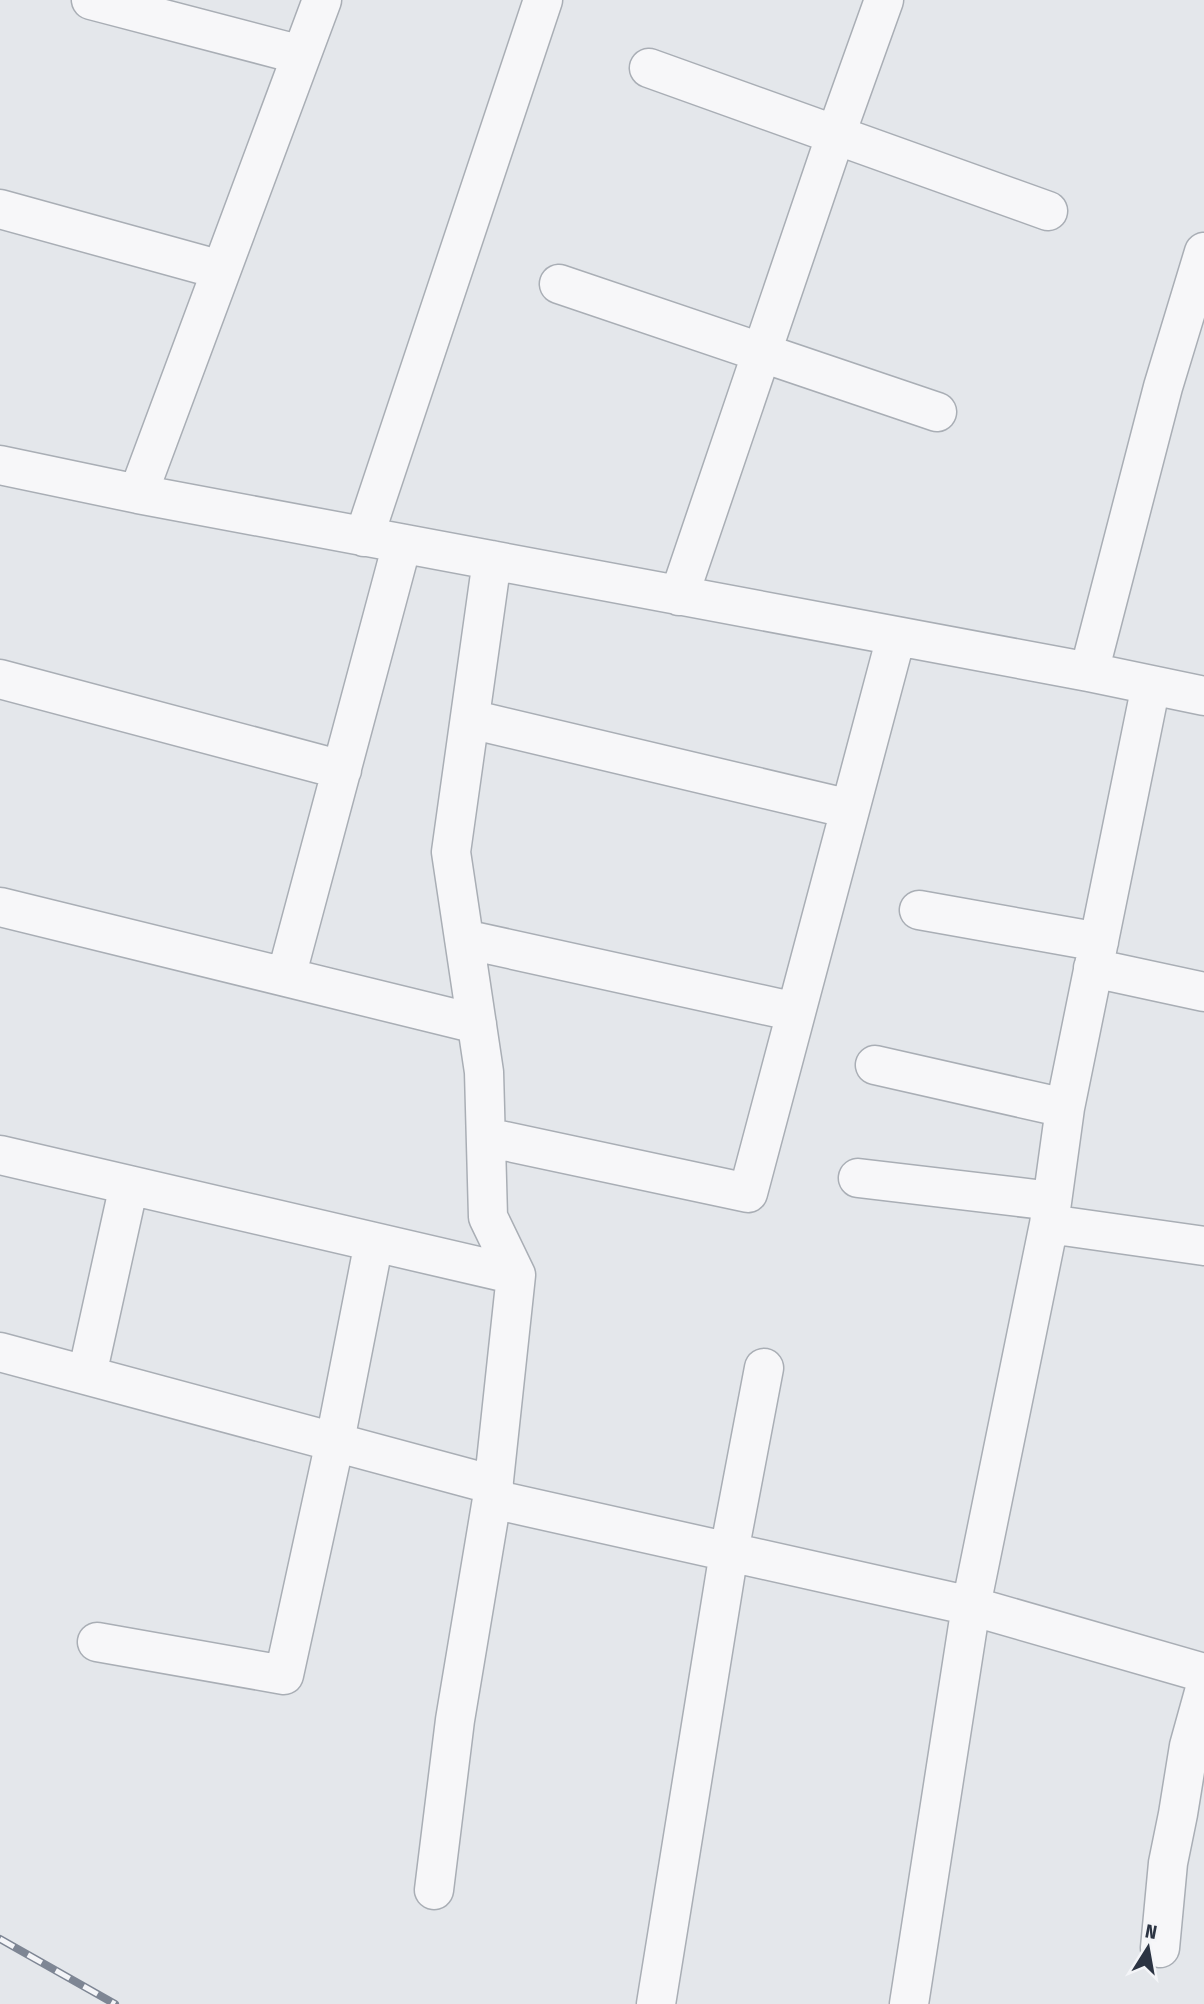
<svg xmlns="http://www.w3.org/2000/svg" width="1204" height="2004" font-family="'Fira Sans Condensed',sans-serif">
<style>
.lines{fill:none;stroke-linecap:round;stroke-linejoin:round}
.minor-casing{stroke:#a9aeb5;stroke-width:41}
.minor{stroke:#f7f7f9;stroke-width:38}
.rail-casing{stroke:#7e8694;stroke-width:8}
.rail{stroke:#f4f5f8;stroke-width:5;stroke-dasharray:16;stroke-linecap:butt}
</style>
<rect width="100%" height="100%" fill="#e4e7eb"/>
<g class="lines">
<defs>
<path id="minor" d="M91,0L301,55
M649,68L1048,211
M0,209L221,270
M559,284L937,412
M0,465L138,494L1089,672L1204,696
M138,494L322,0
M364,537L543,0
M492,560L451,852L484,1072L488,1217L516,1275
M679,596L836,134L884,0
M1089,672L1163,387L1204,252
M0,679L342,770
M470,719L850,809
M0,907L477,1024
M919,910L1099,942
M464,939L796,1012
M1093,968L1204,992
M286,977L402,544
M875,1065L1065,1108
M486,1137L748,1193L896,637
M0,1155L516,1275L492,1499L971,1606L1204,1673
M858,1178L1052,1201
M1049,1224L1204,1246
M0,1352L494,1485
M87,1375L129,1185
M97,1642L284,1675L334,1446L374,1242
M434,1890L455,1720L492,1499
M1160,1948L1168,1863L1178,1814L1189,1746L1204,1692
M656,2004L729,1552L764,1368
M909,2004L971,1606L1049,1224L1065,1108L1151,685"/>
</defs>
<use href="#minor" class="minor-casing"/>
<use href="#minor" class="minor"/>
<defs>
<path id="rail" d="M0,1939L115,2004"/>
</defs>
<use href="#rail" class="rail-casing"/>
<use href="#rail" class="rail"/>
</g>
<g transform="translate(1148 1948) rotate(11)" stroke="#f4f5f8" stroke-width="5" paint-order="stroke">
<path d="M0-5L12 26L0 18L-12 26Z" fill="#2c3443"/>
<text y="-10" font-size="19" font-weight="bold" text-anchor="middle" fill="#2c3443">N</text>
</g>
</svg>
